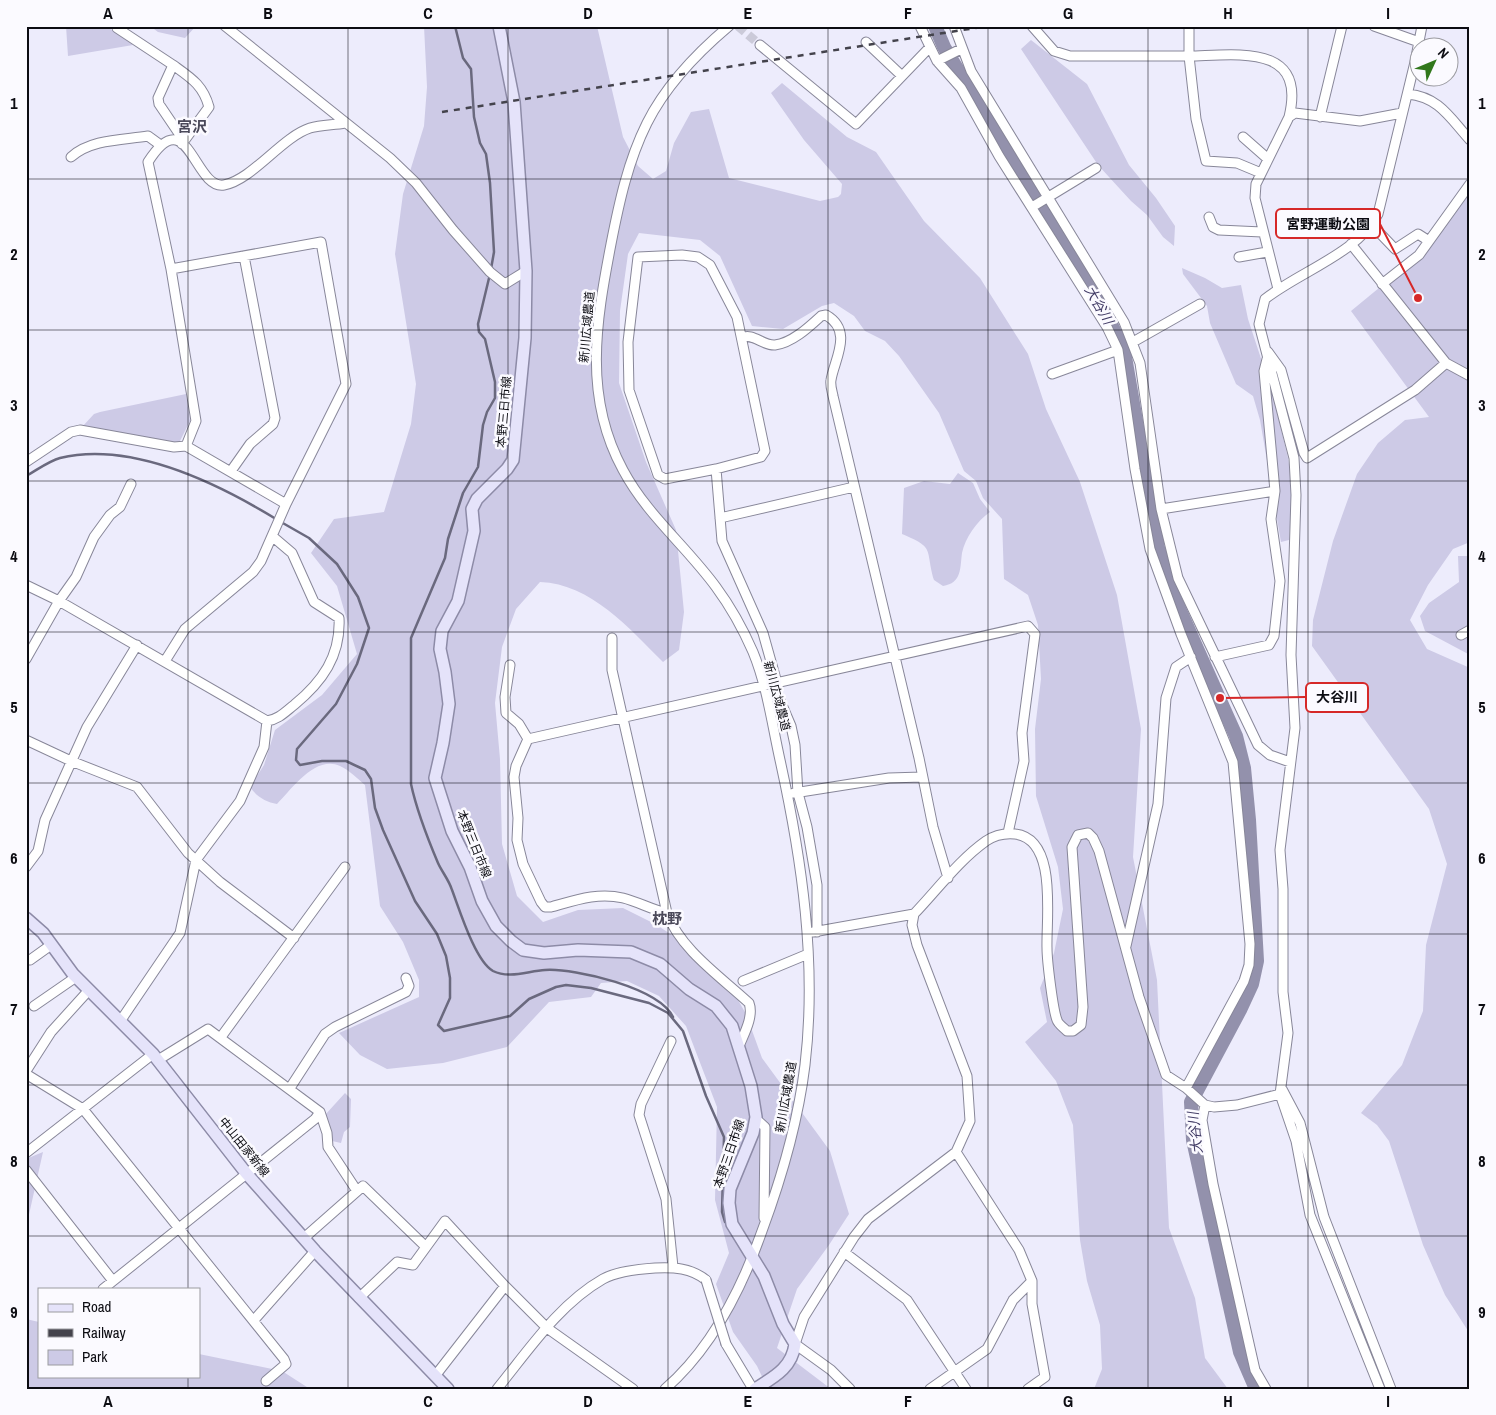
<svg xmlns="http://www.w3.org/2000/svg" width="1496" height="1415" font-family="'Archivo Narrow','Noto Sans JP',sans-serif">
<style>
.green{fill:#cdcae6}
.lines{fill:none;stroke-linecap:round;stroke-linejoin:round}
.stream{stroke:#6a697e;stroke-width:2.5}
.river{stroke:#9391ac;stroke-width:14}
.minor-tunnel{stroke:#cbcad9;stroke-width:9;stroke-dasharray:9 4.5;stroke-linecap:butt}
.minor-casing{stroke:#888799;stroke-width:11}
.major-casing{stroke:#8d8ba7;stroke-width:14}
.minor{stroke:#fff;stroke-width:9}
.major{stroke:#e5e3fa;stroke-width:11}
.rail{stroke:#44434c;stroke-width:2.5;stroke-dasharray:6 6;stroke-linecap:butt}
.minor-bridge-casing{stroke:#888799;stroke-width:11;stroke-linecap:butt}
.minor-bridge{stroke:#fff;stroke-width:9}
.grid{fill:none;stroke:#0c0c12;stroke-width:1;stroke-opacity:0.55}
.labels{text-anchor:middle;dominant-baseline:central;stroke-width:5;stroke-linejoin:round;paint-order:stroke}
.street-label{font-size:12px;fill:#0c0c12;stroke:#fbfaff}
.water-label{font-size:14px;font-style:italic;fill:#423c66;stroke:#fbfaff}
.quarter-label{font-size:15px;font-weight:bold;fill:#4b495a;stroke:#fbfaff}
.leader{fill:none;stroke:#d62828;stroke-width:2}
.callout-dot{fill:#d62828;stroke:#fbfaff;stroke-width:2}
.callout{fill:#fbfaff;stroke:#d62828;stroke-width:2}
.callout-label{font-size:14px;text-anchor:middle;font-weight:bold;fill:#0c0c12}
.neatline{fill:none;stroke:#0c0c12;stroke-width:2}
.grid-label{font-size:16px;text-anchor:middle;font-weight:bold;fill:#0c0c12}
</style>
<rect width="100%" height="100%" fill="#edecfc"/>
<path class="green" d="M66,26H106L133,45L68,56Z
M150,26H196L185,38L158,32Z
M424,26H597L623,137L638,166L653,179L666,171L674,143L691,112L709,109L729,178L820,201L838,197L841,194L842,184L804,140L771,93L782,83L847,137L876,152L924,221L980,278L1028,354L1046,409L1080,482L1117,595L1141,729L1133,857L1157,980L1169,1228L1195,1298L1205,1358L1228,1389H1094L1102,1369L1100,1325L1087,1281L1080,1240L1073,1125L1056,1081L1025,1042L1047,1022L1040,988L1054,953L1063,909L1058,867L1036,796L1035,729L1041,679L1038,625L1028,595L1004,579L1002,519L983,498L976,481L964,471L939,413L899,356L885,341L865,331L854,316L834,303L822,306L783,329L752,326L720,256L700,240L639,233L628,254L620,311L619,383L646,462L676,530L684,612L679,650L663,662C629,628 591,584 540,582L516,609L502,647L495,703L500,759L502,844L517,896L543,922L578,910L623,908L655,924L686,944L730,986L746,1014L762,1058L830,1151L849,1214L829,1245L797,1289L777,1348L831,1389H768L757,1366L733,1332L716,1284L729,1253L715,1200L717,1107L686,1026L659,996L627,981L601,983L591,997L549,1002L507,1047L443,1063L387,1069L360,1055L339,1033L419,997V980L403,942L380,906L365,785C358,779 349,770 340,766C315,755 292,789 277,804C266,802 257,797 250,787L264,765L275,730L322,695L357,654L337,586L311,553L334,519L384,512L411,424L416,384L395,254L403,194L424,126L427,87Z
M1031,40L1087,84L1129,165L1156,198L1175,226L1174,246L1163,237L1147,215L1131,201L1098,165L1021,49Z
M1470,184V542L1453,549L1428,585L1410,620L1427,649L1470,668V1334L1445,1295L1423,1245L1389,1141L1377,1125L1361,1113L1402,1065L1423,1011L1426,945L1447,864L1429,809L1312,646L1313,620L1333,541L1357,474L1378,443L1405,420L1429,417L1351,311L1419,255Z
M1182,268L1205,278L1222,288L1241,285L1248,319L1272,392L1288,458L1293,489L1289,540L1281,542L1260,420L1253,396L1236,384L1210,323L1207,306L1183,274Z
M186,394L190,421L179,443L82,427L94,414L100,412Z
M958,473L973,483L980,499L990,512C977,521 965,538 962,553C960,568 962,583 943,586L934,580C925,549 936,548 902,534L904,488L924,481L950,484Z
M1458,556H1470V655L1425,631L1420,616L1429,603L1459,582Z
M345,1093L351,1099L350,1127L344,1132L341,1143L332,1141L325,1115Z
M43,1152L28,1219L26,1220V1159Z
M26,1319L39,1322V1376H199V1354L282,1371L310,1389H26Z"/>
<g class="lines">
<path class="stream" d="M455,26L463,58L471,69L474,117L480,143L486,154L490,183L494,252L491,269
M490,274L478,324L479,332L485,339L495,382V398L487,412L483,425L478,467L463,493L448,539L445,558L411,638V784C417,812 427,837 438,863C442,872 449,880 452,890C459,908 475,961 493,971C509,979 528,971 545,970C576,968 659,988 673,1017
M26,476C37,470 49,461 60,458C131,441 217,483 276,519
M281,522L309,538L337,564L358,597L369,628L357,664L336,704L297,749L296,760L300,765L322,761H346L365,770L371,779L375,808L383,830L415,901L437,934L446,956L450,978V998L438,1025L444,1031L510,1016L529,999L556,987L566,985L591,988L649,1003L668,1013L683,1031L706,1096L724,1137L722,1212L725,1222"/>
<path class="river" d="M935,26L944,47L1108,318L1124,351L1158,548L1174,597L1236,736L1244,768L1249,820L1257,961L1252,984L1240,1010L1191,1102L1193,1140L1240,1352L1256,1389"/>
<path class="minor-tunnel" d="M738,26L760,45"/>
<defs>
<path id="minor" d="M225,26L390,158L416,183L453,230L490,272L505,284L526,271
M920,26L937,61L961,88L999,156L1107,327L1118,350L1135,469L1150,549L1181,634L1233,762L1250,944L1249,965L1244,981L1186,1088
M954,26L971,71L1124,322L1140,363L1161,509L1178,578L1258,745L1270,755L1290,762
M1032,26L1054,51L1070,56H1189V26
M1374,26L1419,42
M117,28L173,65L158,98L159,104L184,141L182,144
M866,42L902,76
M760,45L856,124L930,47
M937,61L961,49
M173,65C191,78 203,85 209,107L184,141
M1408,94C1439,97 1450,118 1470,140
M1320,117L1342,26
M1243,137L1268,159
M71,157C91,139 123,140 148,136L159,144
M1261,173L1237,163L1206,161L1196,119L1189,56C1237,55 1307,43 1289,117
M1032,207L1096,168
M1209,217L1213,227L1219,230L1262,232
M1372,225L1395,249L1418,234L1429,241
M1351,244L1446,363L1470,376
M1239,257L1267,252
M1382,284L1419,255L1470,184
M1278,289L1255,198L1256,184L1289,117L1295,113L1360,121L1402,113
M742,338C752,332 763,346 775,345C792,343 809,327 821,316L826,315C854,331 834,360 831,380C830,385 832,391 833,396L919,758L933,827L948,878
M1133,342L1200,304
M1268,352L1281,370L1304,453L1307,458L1415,390L1446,363
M1052,374L1118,350
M186,446L196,421L171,269L148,162C188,99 194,190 224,185C252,180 282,137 310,128C321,125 334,125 345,123
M26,462L71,432L80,430L174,447L186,446L286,504
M716,469L761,457L765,451L737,317L710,265L698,257L682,255L638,257L628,342L629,390L658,475L665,479L716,469L722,541L763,633L777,683
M231,471L250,444L273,424L275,418L244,256
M1161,509L1275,491
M720,518L854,487
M26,585L59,601L267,721C279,719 285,712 294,705C322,682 341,656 339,618L314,602L292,553L272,536
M1461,635L1470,630
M612,638V670L667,913C680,949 721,977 749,1003C754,1016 744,1034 739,1046
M1215,657L1269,645L1274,636L1280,581L1271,519L1275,491L1264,371L1267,359
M26,659L59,601L76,577L94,537L110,515L120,507L131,484
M165,661L185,629L253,572L261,561L286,504L346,384L321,242L171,269
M510,665L505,697L506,713L519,724L528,739
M773,684L791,726L795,745L798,793L807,827L817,885V932
M26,740L71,761L137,787L188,853L220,882L294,938
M794,793L889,778L922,777
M26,867L38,851L45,820L87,727L137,645
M667,913C652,910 639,902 623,898C598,892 576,900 551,907H545L541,902L523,864L517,840L518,818L514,777L516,766L528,739L1028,626L1035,634L1022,733L1024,761L1008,833
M813,932L914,914
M1126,946L1158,804L1166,698L1176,667L1191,657
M30,960L51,945
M743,981L808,954
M34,1006L76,977
M121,1020L180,933L196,860L240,801L264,747L267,721
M221,1037L345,867
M671,1041L641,1104L639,1115L666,1199L673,1267
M26,1071L51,1032L89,990
M26,1074L83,1109L284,1359L286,1364L266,1381
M290,1088L325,1034L335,1027L406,992L409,986L406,978
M1282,1089L1300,1123L1324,1217L1391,1389
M1205,1105L1202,1120L1213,1184L1255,1370L1266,1389
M320,1112L327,1133L328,1147L357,1191
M756,1119L765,1127L764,1218
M956,1152L1019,1250L1032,1281V1304L1045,1377L1028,1389
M26,1153L153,1054
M26,1170L113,1281
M304,1238L363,1186L426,1247
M844,1252L907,1300L966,1389
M103,1289L315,1119L320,1112L208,1029L158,1060
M359,1298L397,1262L413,1265L445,1221L505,1286L547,1328L633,1389
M254,1320L315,1251
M726,1344L753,1389
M435,1376L505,1286
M497,1389C528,1351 559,1304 603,1279C617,1271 640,1269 655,1268C674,1267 691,1268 706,1280
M665,1389C711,1349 742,1288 762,1231C782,1177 798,1122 805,1065C817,963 802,860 780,760C772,724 767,686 753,652C743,629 730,606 716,587C686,546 647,515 623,470C583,397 596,322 611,244C619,203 628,161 647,123C666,85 697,53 729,26
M850,1389L831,1370L795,1344L804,1317L854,1237L868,1219L956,1152L970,1121L967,1076L917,945L912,925L914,914C937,890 959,860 986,841C995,835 1005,833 1015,834C1058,839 1046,918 1047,948C1047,961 1053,1010 1057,1020C1058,1024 1064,1028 1067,1031H1073L1081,1025L1083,1007L1072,847L1078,835L1088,833L1093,838L1099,851L1139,997L1166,1075L1186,1088L1205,1105L1214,1107L1237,1105L1280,1094
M930,1389L987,1349L1013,1300L1032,1281
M1380,1389L1310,1215L1296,1141L1280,1094L1288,1033L1283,992V889L1280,850L1295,728L1291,655L1296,495L1294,458L1259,324L1265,299C1299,272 1358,253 1378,214L1415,62L1422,26"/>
<path id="major" d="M499,26L514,102L526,271L525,338L513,460L507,469L477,499L472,509L474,531L458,601L442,631L440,649L445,672L449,704L443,743L435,778L452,831L470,867L482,901L496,926L511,941L523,950L544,953L578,950L631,952L660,964L689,989L716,1006L732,1026L751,1086L756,1117L753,1133L730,1189L729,1203L732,1224L764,1276L783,1324L795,1344C792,1368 774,1377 755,1389
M26,918L43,933L73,974L153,1054L246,1173L315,1251L448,1389"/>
</defs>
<use href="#minor" class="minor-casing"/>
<use href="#major" class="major-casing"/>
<use href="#minor" class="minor"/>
<use href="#major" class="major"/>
<path class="rail" d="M442,112L988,26"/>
<defs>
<path id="minor-bridge" d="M706,1280L726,1344"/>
</defs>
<use href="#minor-bridge" class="minor-bridge-casing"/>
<use href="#minor-bridge" class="minor-bridge"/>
</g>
<path class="grid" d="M188,26V1289M348,26V1389M508,26V1389M668,26V1389M828,26V1389M988,26V1389M1148,26V1389M1308,26V1389M26,179H1470M26,330H1470M26,481H1470M26,632H1470M26,783H1470M26,934H1470M26,1085H1470M26,1236H1470M188,1376V1389"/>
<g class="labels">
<g class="street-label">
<text transform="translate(587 327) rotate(-85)">新川広域農道</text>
<text transform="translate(504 412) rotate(-85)">本野三日市線</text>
<text transform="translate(777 696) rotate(75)">新川広域農道</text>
<text transform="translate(474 844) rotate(68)">本野三日市線</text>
<text transform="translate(786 1097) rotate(-80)">新川広域農道</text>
<text transform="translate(244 1147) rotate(51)">中山田家新線</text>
<text transform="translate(729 1154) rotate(-71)">本野三日市線</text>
</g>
<g class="water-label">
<text transform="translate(1099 305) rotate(60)">大谷川</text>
<text transform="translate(1195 1133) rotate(-96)">大谷川</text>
</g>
<g class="quarter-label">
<text x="192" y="126">宮沢</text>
<text x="667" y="918">枕野</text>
</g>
</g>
<path class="leader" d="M1418 298L1380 224M1220 698L1306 697"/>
<g class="callout-dot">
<circle cx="1418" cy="298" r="5"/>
<circle cx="1220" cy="698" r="5"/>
</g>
<g class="callout">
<rect x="1276" y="209" width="104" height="29" rx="5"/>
<rect x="1306" y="683" width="62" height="29" rx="5"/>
</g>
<g class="callout-label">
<text x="1328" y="229">宮野運動公園</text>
<text x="1337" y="702">大谷川</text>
</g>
<rect width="1496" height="1415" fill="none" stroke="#fbfaff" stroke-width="55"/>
<rect x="38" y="1288" width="162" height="90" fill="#fbfaff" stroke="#9b9ba0"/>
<rect x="48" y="1304" width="25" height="8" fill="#e5e3fa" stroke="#9b9ba0"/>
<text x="82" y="1312" font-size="15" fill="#0c0c12">Road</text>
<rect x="48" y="1329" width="25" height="8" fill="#44434c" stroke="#9b9ba0"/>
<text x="82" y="1338" font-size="15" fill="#0c0c12">Railway</text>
<rect x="48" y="1350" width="25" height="15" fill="#cdcae6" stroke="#9b9ba0"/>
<text x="82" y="1362" font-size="15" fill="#0c0c12">Park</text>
<g transform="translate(1434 62) rotate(46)"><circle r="24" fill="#fbfaff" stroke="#9b9ba0"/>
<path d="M0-4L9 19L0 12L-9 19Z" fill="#31781c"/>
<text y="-8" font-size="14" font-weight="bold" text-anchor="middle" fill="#0c0c12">N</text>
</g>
<rect x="28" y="28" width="1440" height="1360" class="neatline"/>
<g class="grid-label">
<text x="108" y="19">A</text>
<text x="268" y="19">B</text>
<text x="428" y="19">C</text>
<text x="588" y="19">D</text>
<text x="748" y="19">E</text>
<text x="908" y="19">F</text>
<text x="1068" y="19">G</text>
<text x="1228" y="19">H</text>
<text x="1388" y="19">I</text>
<text x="14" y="109">1</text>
<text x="1482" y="109">1</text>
<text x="14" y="260">2</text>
<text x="1482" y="260">2</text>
<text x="14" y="411">3</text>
<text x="1482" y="411">3</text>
<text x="14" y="562">4</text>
<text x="1482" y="562">4</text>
<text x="14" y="713">5</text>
<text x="1482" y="713">5</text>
<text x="14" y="864">6</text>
<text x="1482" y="864">6</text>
<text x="14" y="1015">7</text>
<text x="1482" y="1015">7</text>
<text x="14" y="1167">8</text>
<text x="1482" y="1167">8</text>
<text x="14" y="1318">9</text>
<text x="1482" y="1318">9</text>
<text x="108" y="1407">A</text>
<text x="268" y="1407">B</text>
<text x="428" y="1407">C</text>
<text x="588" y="1407">D</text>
<text x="748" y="1407">E</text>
<text x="908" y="1407">F</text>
<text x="1068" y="1407">G</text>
<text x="1228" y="1407">H</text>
<text x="1388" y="1407">I</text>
</g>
</svg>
